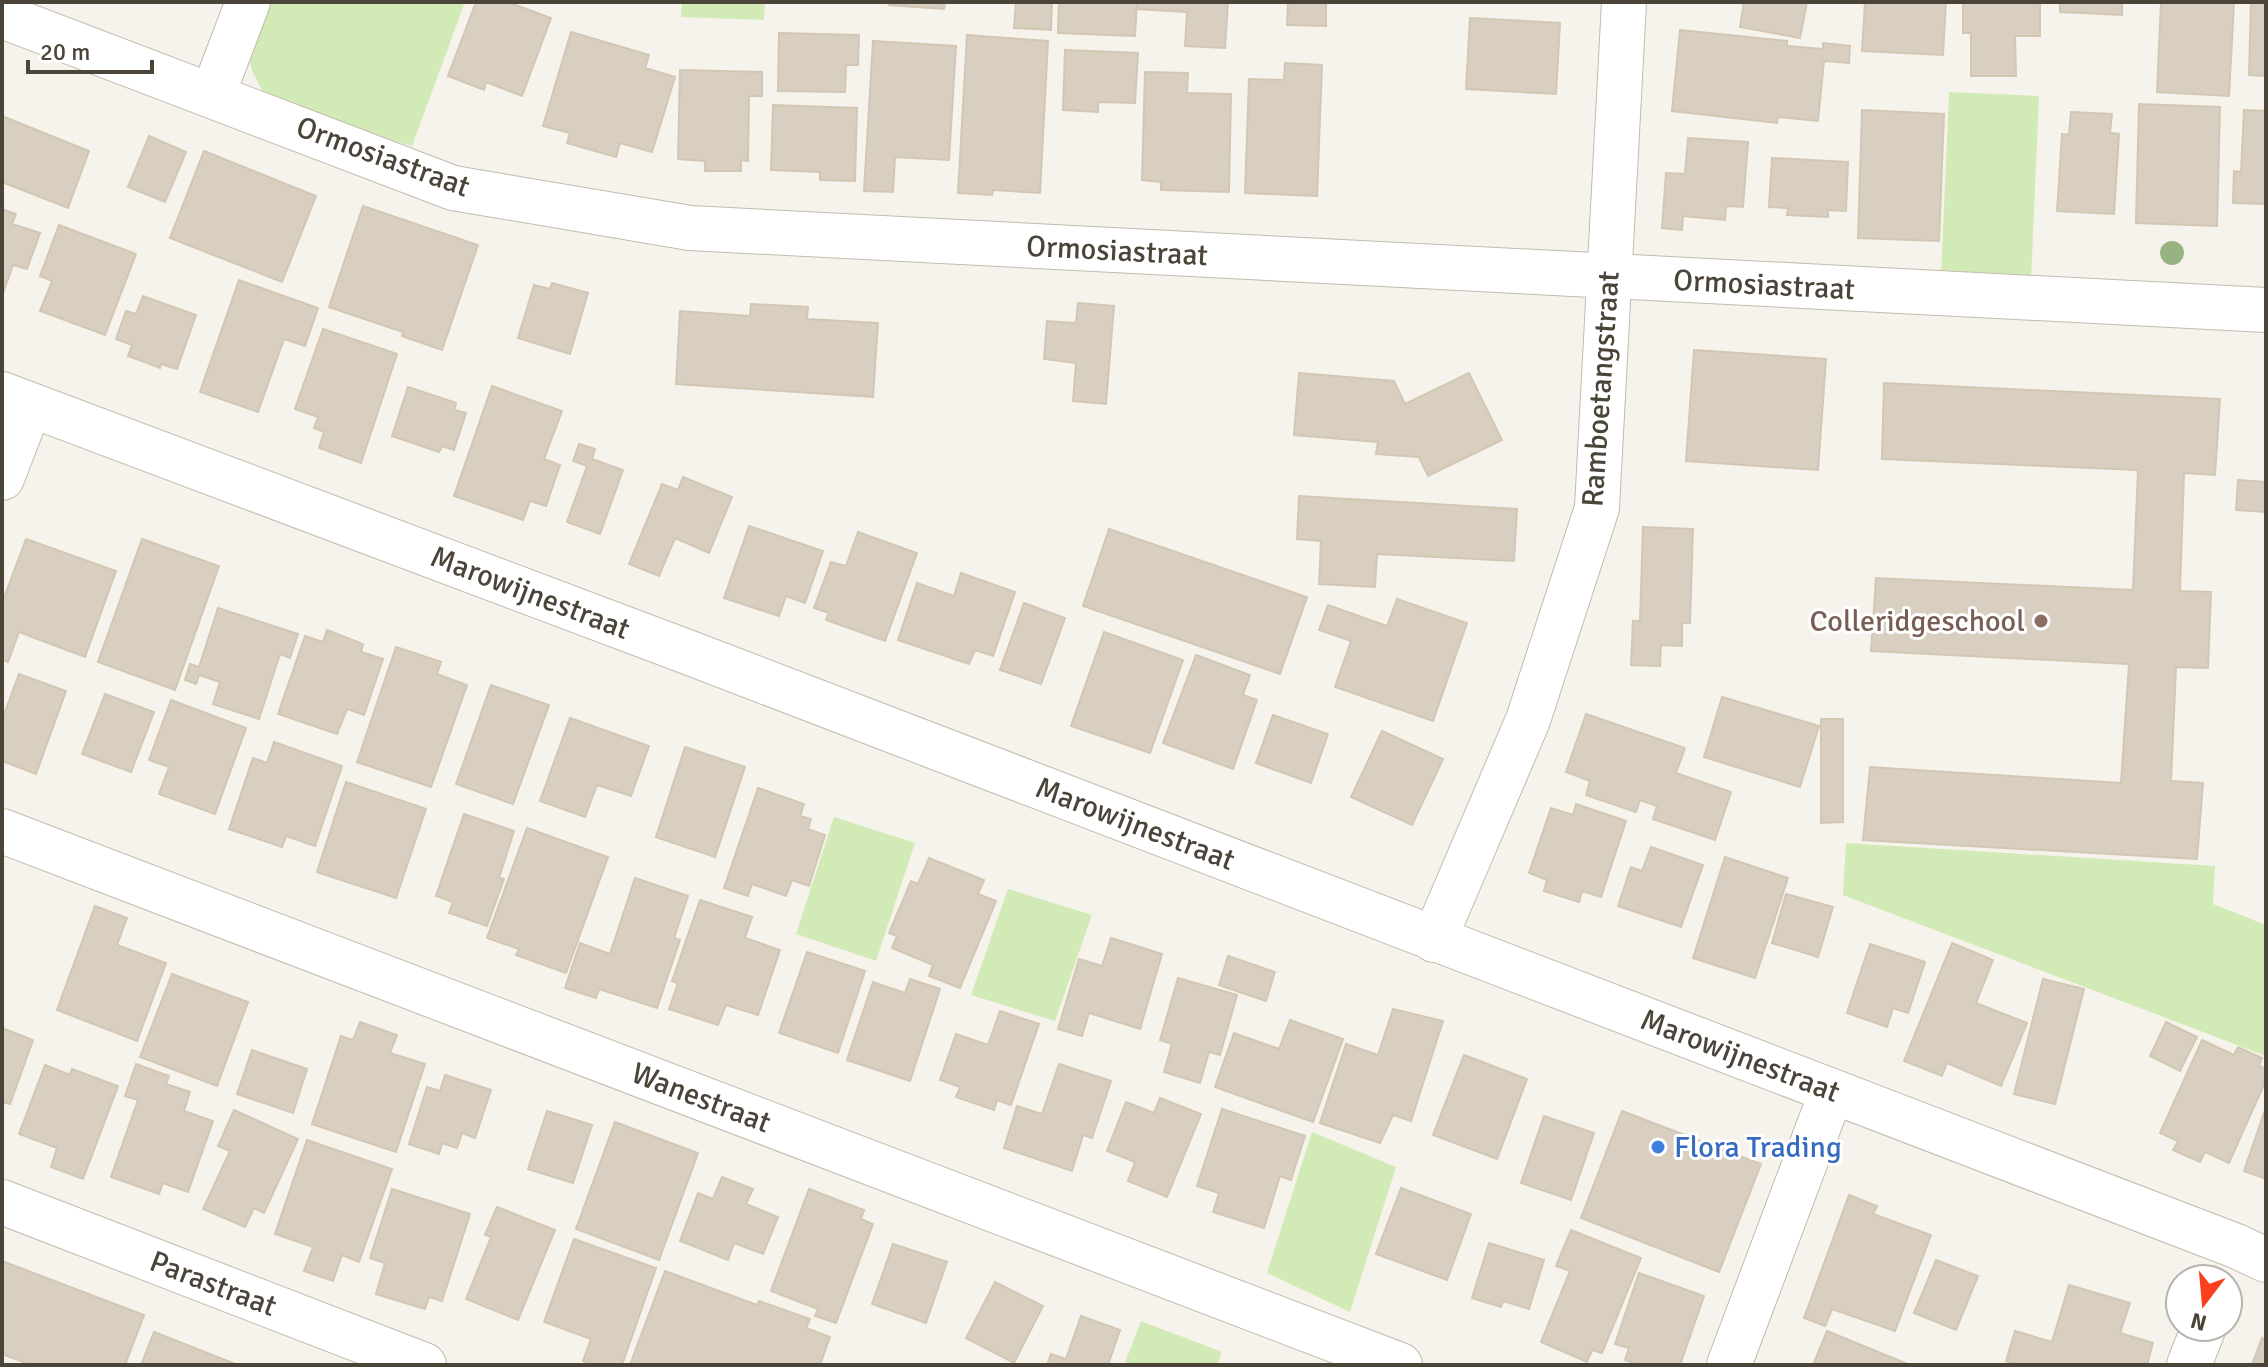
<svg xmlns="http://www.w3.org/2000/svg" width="2268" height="1367" font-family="Signika,sans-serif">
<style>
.green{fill:#d2eab5}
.building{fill:#d8cfc1;stroke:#d3c7b4;stroke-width:2}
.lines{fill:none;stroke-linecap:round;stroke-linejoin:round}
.minor-casing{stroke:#c2bbae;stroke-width:46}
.minor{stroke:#fff;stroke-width:44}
.tree{fill:#97b381}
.education-dot{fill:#8d6e63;stroke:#fff;stroke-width:3}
.shop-dot{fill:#3f7fe0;stroke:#fff;stroke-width:3}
.labels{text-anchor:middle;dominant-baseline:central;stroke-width:6;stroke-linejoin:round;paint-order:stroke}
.street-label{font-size:30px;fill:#4b4439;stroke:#fff}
.education-label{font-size:30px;fill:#785e54;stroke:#fff;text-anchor:end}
.shop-label{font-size:30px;fill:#366cbe;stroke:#fff;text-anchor:start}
</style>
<rect width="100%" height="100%" fill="#f6f3ec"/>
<path class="green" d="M268,2H465L412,146L324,122L262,90L253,73L248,54Z
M682,2H765L764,20L681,17Z
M1949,92L2039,96L2031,281L1941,277Z
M834,817L915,843L876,961L796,934Z
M1846,843L2215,866L2213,904L2266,925V1056L1843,895Z
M1008,889L1092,915L1055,1021L971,995Z
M1312,1132L1396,1167L1350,1312L1267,1273Z
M1141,1321L1222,1352L1217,1365H1124Z"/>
<path class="building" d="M476,2H508L551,18L522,96L486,82L484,90L448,76Z
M890,2H945L944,9L889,5Z
M1016,2L1052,3L1051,30L1014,28Z
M1059,2H1137L1135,36L1058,33Z
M1138,2H1228L1225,48L1185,46L1187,12L1137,9Z
M1326,2V26L1287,25L1288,3H1253Z
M1744,2H1807L1800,38L1740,27Z
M1865,2H1946L1943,55L1862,51Z
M1963,2H2040V36H2015L2016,76H1971V33H1963Z
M2060,2H2122V15L2060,12Z
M2161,2H2234L2229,96L2157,92Z
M2251,2H2266V76L2249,75Z
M1470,18L1560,23L1556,94L1466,89Z
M1680,30L1787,41V46L1823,49V43L1850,46L1849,63L1824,61L1818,121L1778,117L1777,123L1672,111Z
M571,32L649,55L645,68L675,77L652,152L620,143L616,157L567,143L570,133L543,126Z
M779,33L859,35L858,65H846L845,92L778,91Z
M967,35L1048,41L1040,193L993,190L992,195L958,193Z
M873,41L956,46L949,160L895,157L893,192L864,191Z
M1065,50L1138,53L1135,103L1098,102V112L1063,110Z
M1285,63L1322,65L1317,196L1245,193L1249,79L1284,80Z
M680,70L762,72V96H749L748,161L741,160V171H705V161L678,159Z
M1145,72L1188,73L1187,93L1231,94L1229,192L1161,190V182L1142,180Z
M2139,104L2220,107L2217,226L2136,223Z
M773,105L857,108L855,181L820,180V172L771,170Z
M1862,110L1944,114L1939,241L1858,238Z
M2244,110L2266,111V204L2233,203L2234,171L2241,172Z
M2071,112L2112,114L2110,133L2119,134L2114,214L2057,211L2062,134L2069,135Z
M2,116L89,151L68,208L2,182Z
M149,136L186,152L165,202L128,187Z
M1688,138L1748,142L1743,207L1726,206L1725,220L1683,216L1682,230L1662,228L1666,173L1685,174Z
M204,151L316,196L282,282L170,238Z
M1772,158L1848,162L1846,211L1828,210V217L1787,215L1788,208L1769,207Z
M363,206L478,245L442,350L402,336L403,332L329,307Z
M2,209L16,214L12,224L40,233L27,269L13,265L2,296Z
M59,225L136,254L105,335L40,311L52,281L40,276Z
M239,280L318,308L305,346L284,339L258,412L200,392Z
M552,283L588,293L570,354L518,338L534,285L550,289Z
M143,296L196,315L177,369L161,364L160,368L128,356L132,345L116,339L126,311L136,314Z
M1078,303L1114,306L1106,404L1073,401L1076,363L1044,359L1047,321L1076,323Z
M751,304L808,307L807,319L878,323L873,397L676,384L680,311L750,316Z
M323,329L397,354L361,463L319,448L324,432L314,428L318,417L295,409Z
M1694,350L1826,359L1818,470L1686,461Z
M1299,373L1394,381L1405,404L1469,373L1502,440L1428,476L1419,457L1376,454L1378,442L1294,435Z
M1884,383L2220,399L2215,475L2184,473L2180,591L2211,592L2208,668L2176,667L2171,781L2203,783L2197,859L1863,840L1870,767L2121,783L2129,664L1871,651L1876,578L2133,590L2138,470L1882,459Z
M492,386L562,411L544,459L560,465L546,506L530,501L523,520L454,496Z
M408,387L456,403L454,410L466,413L454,450L442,446L439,452L392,436Z
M579,444L595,449L592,459L623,470L600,534L567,522L587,466L573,461Z
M683,477L732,497L709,553L675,538L659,576L629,564L662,484L678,490Z
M2238,480L2266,482V512L2236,510Z
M1299,496L1517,509L1514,561L1377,554L1375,587L1319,584L1321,541L1297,539Z
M749,526L823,551L805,603L786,596L779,616L724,598Z
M1643,527L1693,529L1690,623H1682V646L1661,645L1660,666L1631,665L1633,621H1640Z
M1109,529L1307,597L1280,674L1083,606Z
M858,532L917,553L885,641L826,620L829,613L814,608L831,562L846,566Z
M26,539L116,571L85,657L19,632L8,662L2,660V603Z
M142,539L219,566L175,690L98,662Z
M961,573L1015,592L993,656L975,650L969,664L898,640L917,583L954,596Z
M1397,599L1467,623L1433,721L1335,687L1351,641L1319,630L1328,605L1387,626Z
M1024,603L1065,618L1041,684L1000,670Z
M218,608L298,634L290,658L280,654L259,719L213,704L220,682L199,675L196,684L185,680L190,664L199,667Z
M327,630L363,644L361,652L383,659L364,715L347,709L337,734L278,714L305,636L323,642Z
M1104,632L1183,660L1150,753L1071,726Z
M396,647L441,662L437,674L467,685L431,787L357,762Z
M1196,655L1250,675L1243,695L1257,700L1233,769L1163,743Z
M19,674L66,691L36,774L2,761V720Z
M491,685L549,705L513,804L456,784Z
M105,694L154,712L131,772L82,754Z
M1722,697L1819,726L1800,787L1704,757Z
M171,700L246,728L215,814L159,794L169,767L149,760Z
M1586,714L1685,748L1676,773L1731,792L1715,840L1653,819L1657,806L1640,800L1636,812L1586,795L1590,781L1566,772Z
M1273,715L1328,734L1311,783L1256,763Z
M570,718L649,746L631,796L597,785L585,817L540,801Z
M1821,719H1843V822L1821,823Z
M1382,731L1443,759L1412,825L1351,797Z
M274,742L342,766L315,846L286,836L282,847L229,829L253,758L267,763Z
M685,747L745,767L715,857L656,837Z
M346,782L426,809L396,898L317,872Z
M758,788L804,804L800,816L811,819L808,829L825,835L809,886L792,880L786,896L752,884L748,896L724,888Z
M1576,804L1626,821L1601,897L1582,891L1579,902L1544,891L1547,880L1529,873L1551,808L1573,815Z
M464,814L514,831L499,878L504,879L487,926L449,913L453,902L436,896Z
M527,828L608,857L566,973L516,955L519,949L487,938Z
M1651,847L1703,865L1681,927L1618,906L1631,867L1642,871Z
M1725,857L1788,878L1755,978L1693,958Z
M929,858L984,880L978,894L996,901L960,988L929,976L933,965L892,948L897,936L889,933L911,881L918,884Z
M635,878L688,896L674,938L680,940L657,1008L599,989L596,998L565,988L580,943L610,954Z
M1786,894L1833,907L1818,957L1772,943Z
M700,900L752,917L745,938L780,950L758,1015L726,1005L718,1025L669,1009L678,983L672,981Z
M95,906L127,918L117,945L166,963L137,1041L57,1010Z
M1111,938L1162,954L1140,1029L1089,1013L1082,1036L1058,1029L1079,959L1102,966Z
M1952,943L1993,960L1976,1003L2027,1023L2001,1086L1947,1063L1942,1076L1904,1061Z
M1870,944L1925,962L1908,1013L1893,1008L1887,1027L1847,1013Z
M807,952L865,971L838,1053L779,1033Z
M1228,956L1275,972L1266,1001L1219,985Z
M172,974L248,1002L217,1086L140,1057Z
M1178,978L1237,995L1220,1055L1209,1052L1200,1083L1164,1072L1172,1044L1160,1040Z
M910,979L940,989L910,1081L847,1060L873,982L905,993Z
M2043,979L2084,989L2055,1104L2014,1094Z
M1393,1009L1443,1021L1411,1121L1393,1115L1380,1143L1320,1123L1346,1044L1378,1055Z
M1000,1011L1039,1024L1011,1105L997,1100L994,1110L956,1097L960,1087L940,1080L956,1034L988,1045Z
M1290,1020L1343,1039L1313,1122L1215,1087L1234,1033L1279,1049Z
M360,1022L397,1035L390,1053L425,1064L396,1152L312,1124L341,1036L353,1040Z
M2166,1022L2197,1037L2180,1071L2150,1056Z
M2,1028L33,1040L10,1104L2,1102Z
M2202,1040L2234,1055L2238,1047L2262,1058L2259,1066L2266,1069V1080L2229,1163L2205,1152L2200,1162L2173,1150L2178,1141L2160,1133Z
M252,1050L307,1069L293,1113L237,1094Z
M1464,1055L1527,1079L1497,1159L1433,1135Z
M136,1064L169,1076L166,1084L190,1092L184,1111L213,1121L188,1192L163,1183L159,1194L111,1177L138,1100L125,1096Z
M1059,1064L1111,1081L1092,1138L1083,1135L1072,1171L1004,1148L1017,1106L1042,1114Z
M45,1065L70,1075L72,1069L118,1086L83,1179L51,1167L57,1148L19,1134Z
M445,1075L491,1090L475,1138L462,1133L457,1148L442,1143L439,1154L409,1144L427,1087L440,1091Z
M1160,1098L1201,1114L1167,1197L1128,1181L1135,1162L1107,1151L1126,1102L1154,1113Z
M1222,1109L1305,1136L1291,1180L1280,1176L1264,1228L1213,1212L1219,1193L1197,1186Z
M234,1110L298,1139L264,1213L254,1208L245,1227L203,1209L230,1151L218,1146Z
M2265,1110H2266V1179L2244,1171Z
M547,1111L592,1125L573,1183L528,1169Z
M1622,1111L1761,1164L1719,1272L1581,1218Z
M1544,1116L1594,1133L1571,1200L1521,1183Z
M615,1122L698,1153L659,1260L576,1229Z
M307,1140L392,1169L359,1262L342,1255L333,1281L304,1271L313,1247L275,1234Z
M722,1177L753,1189L746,1204L778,1217L763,1254L734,1243L728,1260L680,1241L698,1193L713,1199Z
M1401,1188L1471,1214L1447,1280L1376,1254Z
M392,1189L470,1214L442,1301L429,1297L425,1309L376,1294L385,1263L370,1258Z
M809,1189L864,1210L861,1219L873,1224L836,1323L815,1316L818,1309L771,1291Z
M1849,1195L1877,1206L1873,1214L1931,1235L1895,1331L1832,1309L1825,1326L1804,1318Z
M497,1207L555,1230L518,1320L466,1299L491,1237L485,1235Z
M1571,1230L1641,1258L1602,1353L1592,1350L1587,1362L1541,1342L1570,1271L1556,1266Z
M574,1239L656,1268L622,1365H595L583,1361L591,1339L544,1322Z
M1489,1243L1544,1260L1529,1309L1503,1301L1501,1307L1472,1298Z
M893,1244L947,1262L926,1323L872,1304Z
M1936,1260L1978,1276L1956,1330L1914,1313Z
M2,1261L144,1315L125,1365H31L2,1354Z
M665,1271L757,1305L759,1301L810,1319L806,1328L830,1337L820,1365H630Z
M1639,1273L1704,1296L1680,1365H1639L1625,1360L1629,1348L1615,1344Z
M995,1282L1043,1306L1014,1363L966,1338Z
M2069,1285L2130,1303L2120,1333L2153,1343L2147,1365H2019L2006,1361L2015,1331L2052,1342Z
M1081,1316L1120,1330L1108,1365H1047L1051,1354L1066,1359Z
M1827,1331L1910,1365H1813Z
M154,1332L238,1365H141Z
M2262,1338L2266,1340V1365H2252Z"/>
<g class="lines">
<defs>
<path id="minor" d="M2,16L453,188L690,228L2266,310
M213,94L248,2
M2,394L698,656L2236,1246L2266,1260
M2,478L30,405
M2,831L1400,1365
M1434,940L1528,720L1597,508L1624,2
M2,1202L424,1365
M1729,1365L1832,1091
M2189,1365L2204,1327"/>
</defs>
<use href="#minor" class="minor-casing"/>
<use href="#minor" class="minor"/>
</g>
<circle class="tree" cx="2172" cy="253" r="12"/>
<circle class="education-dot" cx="2041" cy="621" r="8"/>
<circle class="shop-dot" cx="1658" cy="1147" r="8"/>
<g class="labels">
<g class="street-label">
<text transform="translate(383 157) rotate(20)">Ormosiastraat</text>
<text transform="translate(1117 251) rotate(3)">Ormosiastraat</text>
<text transform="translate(1764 285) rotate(3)">Ormosiastraat</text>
<text transform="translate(1601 389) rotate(-86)">Ramboetangstraat</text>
<text transform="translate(530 593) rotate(21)">Marowijnestraat</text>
<text transform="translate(1135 824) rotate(21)">Marowijnestraat</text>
<text transform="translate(1740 1056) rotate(21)">Marowijnestraat</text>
<text transform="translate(701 1098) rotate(21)">Wanestraat</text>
<text transform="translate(213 1284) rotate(21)">Parastraat</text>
</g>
<g class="education-label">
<text x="2025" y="621">Colleridgeschool</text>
</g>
<g class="shop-label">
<text x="1674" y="1147">Flora Trading</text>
</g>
</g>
<rect width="2268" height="1367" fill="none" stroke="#4b4439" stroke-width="8"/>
<g transform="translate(2204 1303) rotate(196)"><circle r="38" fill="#ffffff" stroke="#b7b4b0" stroke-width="2"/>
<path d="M0-6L14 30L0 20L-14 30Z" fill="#fc3f1d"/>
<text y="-12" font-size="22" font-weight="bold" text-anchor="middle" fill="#4b4439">N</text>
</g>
<path d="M28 60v12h124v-12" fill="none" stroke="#4b4439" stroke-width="4"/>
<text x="40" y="60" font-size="24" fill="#4b4439" stroke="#ffffff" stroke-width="6" paint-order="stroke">20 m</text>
</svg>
